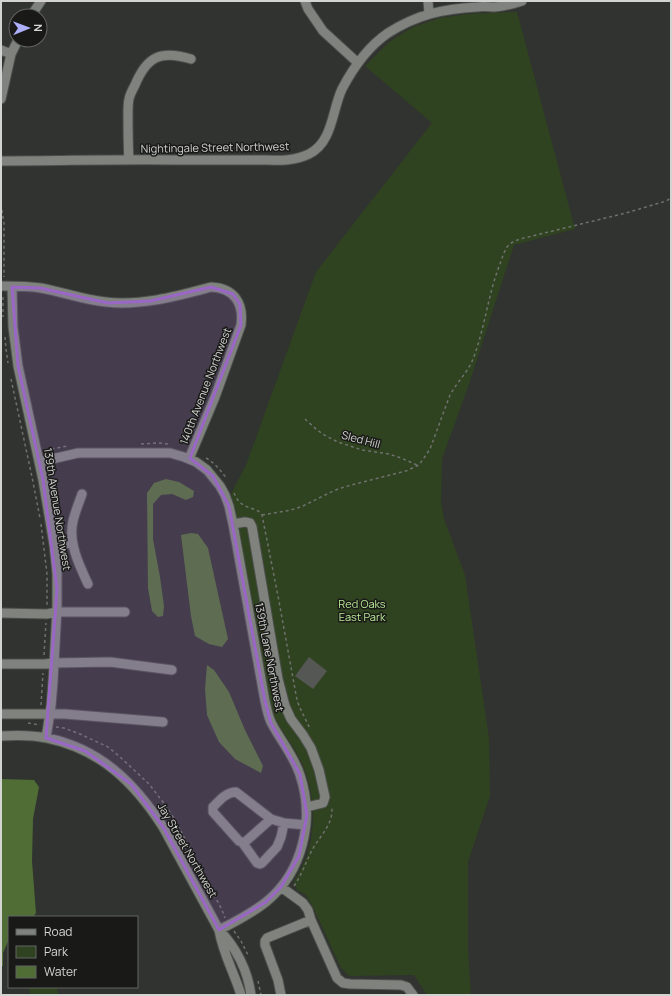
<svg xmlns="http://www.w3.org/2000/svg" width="672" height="996" font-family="Manrope,sans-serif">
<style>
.green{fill:#304320}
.water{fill:#4f6d35}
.building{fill:#545753}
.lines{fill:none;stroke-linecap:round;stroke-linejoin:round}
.minor-casing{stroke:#4c4f4b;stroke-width:11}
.path{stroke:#6e716d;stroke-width:1.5;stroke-dasharray:3 3;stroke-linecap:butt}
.minor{stroke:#7f827d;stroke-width:9}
.marked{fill:#9a67c6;fill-opacity:0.2;stroke:#9a67c6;stroke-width:3;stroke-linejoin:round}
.labels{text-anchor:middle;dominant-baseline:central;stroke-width:3;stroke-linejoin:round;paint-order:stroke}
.street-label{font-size:11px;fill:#d3d4d2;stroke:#191a18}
.park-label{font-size:11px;fill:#bae996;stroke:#191a18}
</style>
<rect width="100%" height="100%" fill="#30332f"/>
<path class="green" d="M517,12L575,229L514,245L469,384L442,459L441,502L444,519L465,575L489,738L490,796L468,862V950L471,995H427L414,975L349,976L341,968L314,909L306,895L297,890L294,882C299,872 305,862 308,852C317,822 314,787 300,759C293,745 283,733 276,720C274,715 273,710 271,705L236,511L231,494L246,465L316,272L432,123L365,66L389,42L413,27L440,18L468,14Z
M28,987H56L59,995H31Z"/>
<path class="water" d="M166,479L179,482L194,491L193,497L186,500L172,494L161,495L153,504V539L160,577L164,606L163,616L158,617L152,611L148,588L147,493L154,483Z
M191,533L198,534L208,548L228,639L222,647L209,644L195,636L191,616L181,535Z
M207,665L214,670L229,692L245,730L263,766L261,773L235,759L219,742L207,715L205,689Z
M1,779L34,780L39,787L33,819L32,861L36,913L33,917H9V939L3,953V966L1,967Z"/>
<path class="building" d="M309,657L327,671L313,689L295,676Z"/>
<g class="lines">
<defs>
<path id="minor" d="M305,1L308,9L323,31L358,63
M428,1L429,14
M31,16L41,1
M1,50L11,54
M1,99L11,54L18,40
M129,160C128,145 128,130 128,114C128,109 128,103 129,99C130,94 133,89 135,85C147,56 161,50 191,59
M1,161C60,161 120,159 180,160C206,160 232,160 258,160C275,160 293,162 309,154C333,142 332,110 342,89C353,68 369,46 388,33C418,14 443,9 477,7C483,6 489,7 495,7C504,6 513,4 522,1
M1,286C14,286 28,286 41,288C63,292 84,300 106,302C142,306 177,296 211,287C234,288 244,303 241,325L215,397L189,459
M12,287L13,327L18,366L43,480L54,545L57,574V608L53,682L51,706L46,738
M39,462L78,453H170L184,457L196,462L207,470L220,486L225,495L229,506L233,524L265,701C267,709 268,717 272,724C281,741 294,756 300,775C315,819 303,872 266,902C252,913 235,922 219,930
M82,494C79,503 75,512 73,521C68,542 79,565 88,584
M233,524L245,522L250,523L252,527L278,679L285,706L291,719L303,735L311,748L319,770L325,797L323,803L307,807
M54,545L73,543
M1,613L47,614L56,612H125
M1,664H44L54,663L110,662L172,670
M1,714H65L163,722
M1,736C16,735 32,735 47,738C100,749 134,782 163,827L219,930C236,947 248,971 251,995
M271,819L245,842H242L239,841L213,812V807C219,801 226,792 236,792L271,819L284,823L306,825
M242,842L257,863L260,864L262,863L277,847L281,837L284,823
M281,887L303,903L308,910L311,920L337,978L343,983L350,984L401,985L407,987L413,995
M219,930C223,954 234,972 241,995
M281,995L278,980L265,945V941L267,938L311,920"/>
</defs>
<use href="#minor" class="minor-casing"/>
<path class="path" d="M1,204L4,223V277
M3,297V317
M5,337L6,349L8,363
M11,379L32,477L40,518
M305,419L317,430L326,436L338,442L362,450L389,454L401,458L417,465
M141,444L158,443L169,444
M46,451L47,450L67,446
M206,458C215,463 221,471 227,479
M234,493C236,497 238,502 242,504C248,509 258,508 262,515L278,596L297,700C300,710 306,719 310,729
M262,515L291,510L303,506L329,493L338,489L351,485L406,471L419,465L426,455L430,449L450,395C457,382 468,372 473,359C485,328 488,294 500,264C502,258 504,252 507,247C511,242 515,241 520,239L626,213L666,201L671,198
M41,524L47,574V605
M44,655L46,623
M41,705L43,673
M28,723L40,725
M56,727L64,728L80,734L108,747L119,756L149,784L163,802L175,820L222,910L225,918
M294,886C303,873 307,858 315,845C321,836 328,828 331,818C332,814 332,810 332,806
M234,931L241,941L248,955
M258,981L261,995"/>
<use href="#minor" class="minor"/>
</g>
<path class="marked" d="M12,287L40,288L108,303L150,301L211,287L233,294L240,304L241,325L190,458L213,476L229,506L265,701L271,723L300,774L307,815L299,856L281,887L266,902L219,930L163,827L131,784L85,751L46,738L57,589L43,480L18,366Z"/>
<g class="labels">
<g class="street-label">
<text transform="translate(215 147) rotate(-1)">Nightingale Street Northwest</text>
<text transform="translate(205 386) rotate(-69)">140th Avenue Northwest</text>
<text transform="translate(361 439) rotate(15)">Sled Hill</text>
<text transform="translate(58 509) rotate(81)">139th Avenue Northwest</text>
<text transform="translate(270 657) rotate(79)">139th Lane Northwest</text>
<text transform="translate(188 850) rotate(60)">Jay Street Northwest</text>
</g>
<g class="park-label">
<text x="362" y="603">Red Oaks<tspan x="362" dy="13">East Park</tspan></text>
</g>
</g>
<rect width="672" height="996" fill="none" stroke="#d3d4d2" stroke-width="4"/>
<rect x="8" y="916" width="130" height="72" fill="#191a18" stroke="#636462"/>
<rect x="16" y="929" width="20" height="6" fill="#7f827d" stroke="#636462"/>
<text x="44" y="936" font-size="12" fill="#d3d4d2">Road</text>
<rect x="16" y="946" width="20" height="12" fill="#304320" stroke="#636462"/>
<text x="44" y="956" font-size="12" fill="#d3d4d2">Park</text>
<rect x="16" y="966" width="20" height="12" fill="#4f6d35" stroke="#636462"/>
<text x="44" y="976" font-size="12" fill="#d3d4d2">Water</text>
<g transform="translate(28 28) rotate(89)"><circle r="19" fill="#191a18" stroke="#636462"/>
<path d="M0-3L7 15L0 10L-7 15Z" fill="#adaffb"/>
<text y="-6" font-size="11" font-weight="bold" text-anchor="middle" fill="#d3d4d2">N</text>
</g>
</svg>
